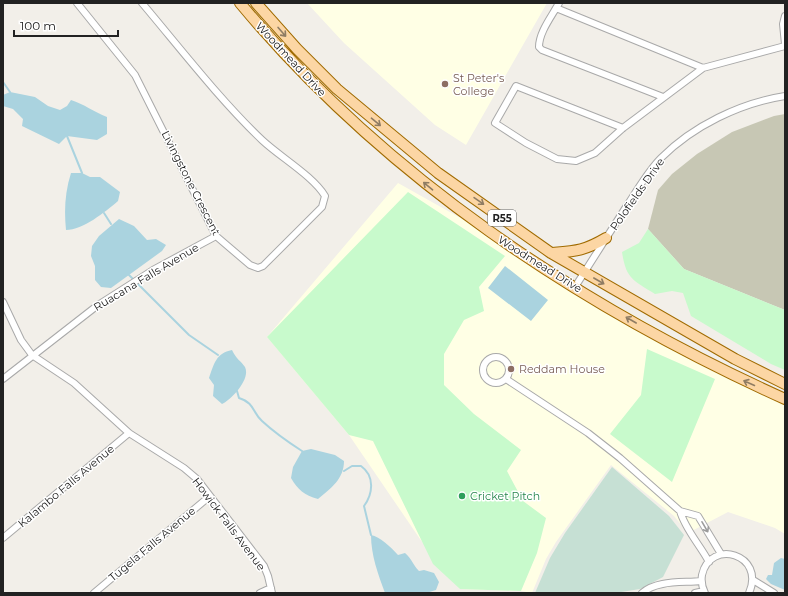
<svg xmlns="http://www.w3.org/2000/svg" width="788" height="596" font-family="Montserrat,sans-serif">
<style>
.education{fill:#ffffe5}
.construction{fill:#c7c7b4}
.wetland{fill:#c6e0d4}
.park{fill:#c8facc}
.water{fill:#aad3df}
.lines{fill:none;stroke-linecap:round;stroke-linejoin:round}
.stream{stroke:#aad3df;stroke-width:2}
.street-casing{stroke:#a9a9a9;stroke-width:8}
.primary-casing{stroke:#a06b00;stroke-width:12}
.street{stroke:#fff;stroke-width:6}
.primary{stroke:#fcd6a4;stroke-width:10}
.oneway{stroke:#8f7c63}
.oneway2{stroke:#9c9c9c}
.education-dot{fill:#8d6e63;stroke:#fff;stroke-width:1.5}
.leisure-dot{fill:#2e9e5b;stroke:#fff;stroke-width:1.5}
.labels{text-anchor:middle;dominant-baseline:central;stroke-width:3;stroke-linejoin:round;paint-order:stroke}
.shield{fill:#fff;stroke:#646464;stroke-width:1}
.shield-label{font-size:10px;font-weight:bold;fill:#222}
.street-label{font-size:11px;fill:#222;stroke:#fff}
.education-label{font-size:11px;fill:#785e54;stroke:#fff;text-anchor:start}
.leisure-label{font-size:11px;fill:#27864d;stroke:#fff;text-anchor:start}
</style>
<rect width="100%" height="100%" fill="#f2efe9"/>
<path class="education" d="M307,3H547L466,145L435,125L344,43Z
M398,183L785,400V534L775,528L728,512L688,533L674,516L611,465L556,542L546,559L532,593L521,591L460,589L420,539L349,435L267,337Z"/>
<path class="construction" d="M785,114V310L684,269L648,229L658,190L672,174L697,154L732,132L774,116Z"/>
<path class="wetland" d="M612,467L669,516L684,535L663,577L640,589L615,593H535L550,558L565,533Z"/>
<path class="park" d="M408,192L505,256L479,287L484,311L464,320L444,354V385L474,414L521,450L507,471L523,501L546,518L537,553L521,591L460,589L433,564L373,441L349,435L267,337Z
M648,229L684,269L785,310V370L771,364L691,316L683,293L672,291L655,294C633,280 626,279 622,252L639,243Z
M647,349L715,379L672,482L610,434L641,395Z"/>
<path class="water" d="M10,92L35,97L48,106L60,110L67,106L71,100C84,104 94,112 107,117V134L97,140L67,136L59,144L22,126L23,119L13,109L3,106V95Z
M71,173H82L90,177H100L120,192L118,201C105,212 83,230 66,230C64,210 65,192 71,173Z
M119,219L134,226L147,240L156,239L166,245L162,251L111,288L101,287L95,280V266L91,256L92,246L99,236Z
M505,266L548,300L531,321L488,288Z
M232,350C236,359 241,361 245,367C251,379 231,400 222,404L213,396L214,385L209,378C214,364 216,353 232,350Z
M311,449L335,455L344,461C344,479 331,488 318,499C304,495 298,490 291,478L293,467L302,451Z
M371,535C380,537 391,547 398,555L405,553C412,559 413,565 419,571L424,570L434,573L439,582L436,590L426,593H385C378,574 371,555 371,535Z
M781,558L785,559V590L771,584L766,579L768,575H772L774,563Z"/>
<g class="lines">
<path class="stream" d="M3,82L10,92
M67,136L82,173
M104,213L111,224
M129,275L189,335L218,355
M237,391L239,398C255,403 252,412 262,421C275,433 288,442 302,451
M344,471L352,466H361C375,476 373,494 364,506L371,535"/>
<defs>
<path id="street" d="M77,3L135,75L216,236L250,265L258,268L263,266L322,207L325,196C313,176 280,157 262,140C220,100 180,48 142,3
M559,3C552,16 539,32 539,47L542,50L663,97
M556,8L703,68L785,46
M785,16L783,24L785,44
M623,128L516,86L495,123L526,143L557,159L576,161L595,153L623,128L703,68
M575,287C592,260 609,234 626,207C637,191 647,172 661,158C693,126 740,103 785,96
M3,302L21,340L32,355L74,383L129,433L184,468L197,479L264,566L268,576L272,593
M483 370a13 13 0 1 1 26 0a13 13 0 1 1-26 0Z
M3,379L98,305L153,270L216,236
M506,379L588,433L620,458L680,511L698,516L721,554
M680,511C685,529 700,545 709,562
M3,538L129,433
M753,580L774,593
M94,593L210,496
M260,593L271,588
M642,593C657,580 682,583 701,581
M695,593L704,591
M705,593C702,587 701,581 702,575C710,538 766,554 749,593"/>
<path id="primary" d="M240,3C385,177 579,306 785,399
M256,3L297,49L337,89L438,173L551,253L735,359L785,384
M551,253C576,251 584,251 606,238"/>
</defs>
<use href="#street" class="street-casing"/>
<use href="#primary" class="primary-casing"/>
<use href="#street" class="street"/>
<use href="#primary" class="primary"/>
</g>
<defs><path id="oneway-shaft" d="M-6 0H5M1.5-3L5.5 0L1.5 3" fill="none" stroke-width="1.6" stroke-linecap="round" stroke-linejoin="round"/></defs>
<g class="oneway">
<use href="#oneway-shaft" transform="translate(282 32) rotate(49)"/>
<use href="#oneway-shaft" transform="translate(376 122) rotate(40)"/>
<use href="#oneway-shaft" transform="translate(428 186) rotate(-140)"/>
<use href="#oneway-shaft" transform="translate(479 201) rotate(35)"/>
<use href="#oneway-shaft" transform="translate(599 281) rotate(30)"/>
<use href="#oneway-shaft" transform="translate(631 320) rotate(-150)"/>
<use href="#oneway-shaft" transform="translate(749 383) rotate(-156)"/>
</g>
<use class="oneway2" href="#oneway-shaft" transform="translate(705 527) rotate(60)"/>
<g class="education-dot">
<circle cx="445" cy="84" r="4"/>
<circle cx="511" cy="369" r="4"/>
</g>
<circle class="leisure-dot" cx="462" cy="496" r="4"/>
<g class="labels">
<rect class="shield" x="488" y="210" width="28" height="16" rx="3"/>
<g class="shield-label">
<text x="502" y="218">R55</text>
</g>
<g class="street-label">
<text transform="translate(291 59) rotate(47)">Woodmead Drive</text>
<text transform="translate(191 183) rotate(63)">Livingstone Crescent</text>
<text transform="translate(637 194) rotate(-55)">Polofields Drive</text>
<text transform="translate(540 264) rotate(32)">Woodmead Drive</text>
<text transform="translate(146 277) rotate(-31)">Ruacana Falls Avenue</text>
<text transform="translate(66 486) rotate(-40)">Kalambo Falls Avenue</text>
<text transform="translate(229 524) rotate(53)">Howick Falls Avenue</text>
<text transform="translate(152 544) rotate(-40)">Tugela Falls Avenue</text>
</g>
<g class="education-label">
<text x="453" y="78">St Peter's<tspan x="453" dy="13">College</tspan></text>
<text x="519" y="369">Reddam House</text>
</g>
<g class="leisure-label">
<text x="470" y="496">Cricket Pitch</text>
</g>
</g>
<rect width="788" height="596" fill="none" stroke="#222222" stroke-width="8"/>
<path d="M14 30v6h104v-6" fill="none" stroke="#222222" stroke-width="2"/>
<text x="20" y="30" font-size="12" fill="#222222" stroke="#ffffff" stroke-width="3" paint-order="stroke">100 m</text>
</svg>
